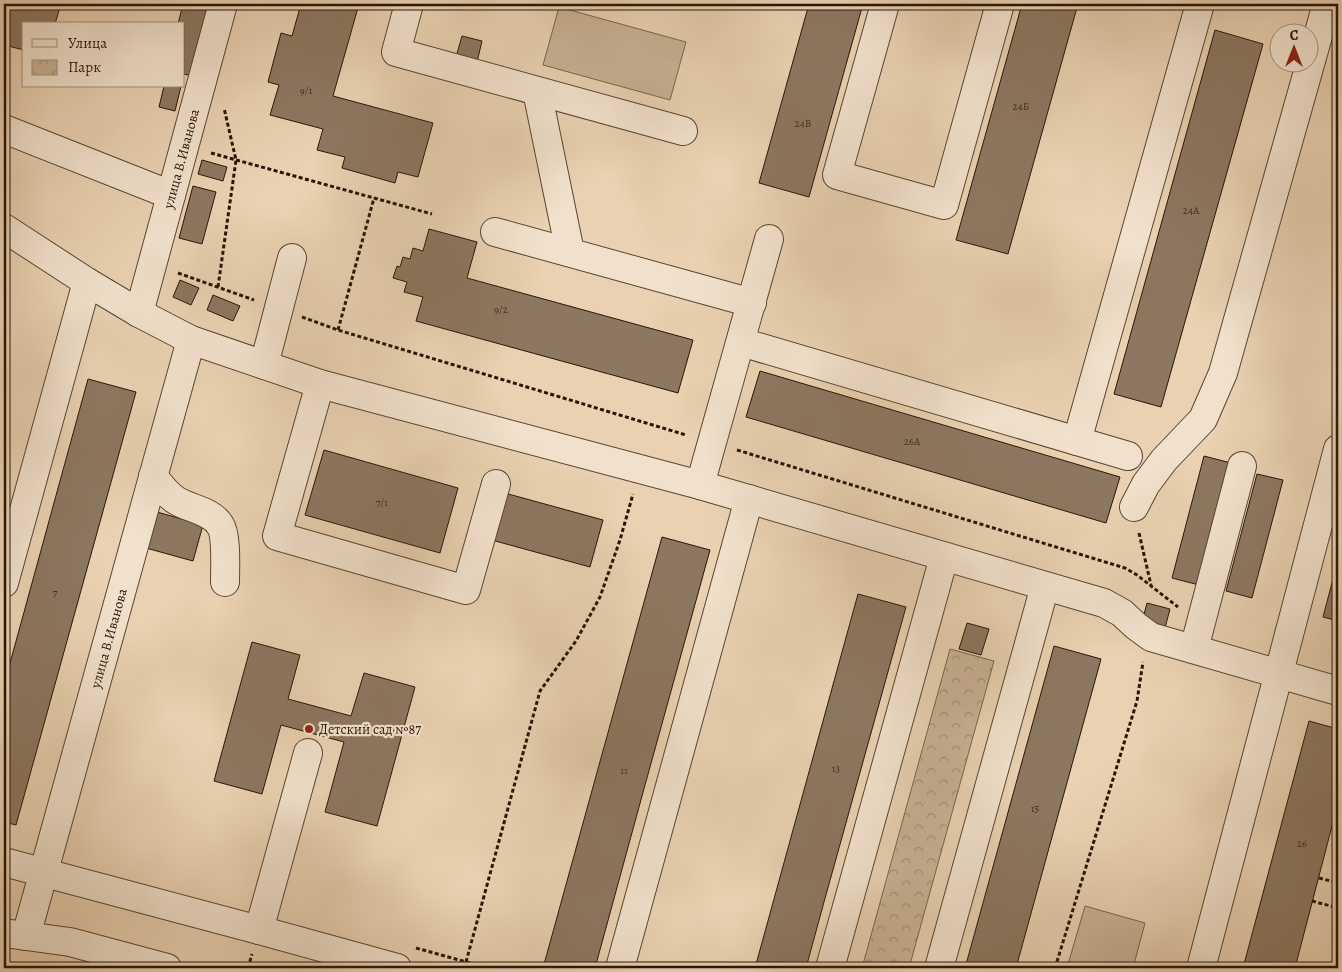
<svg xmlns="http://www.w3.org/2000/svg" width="1342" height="972" font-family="Alegreya,serif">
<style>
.park{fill:url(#park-crowns);stroke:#78644e}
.garden{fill:#c8b194;stroke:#78644e}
.building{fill:#8c7760;stroke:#281608}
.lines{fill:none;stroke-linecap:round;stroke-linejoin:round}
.minor-casing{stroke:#584532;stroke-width:30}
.path{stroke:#281608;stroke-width:3;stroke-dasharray:4 2.5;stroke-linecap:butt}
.minor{stroke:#f1e1cc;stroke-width:28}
.poi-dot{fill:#8f2418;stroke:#f1e1cc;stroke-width:2}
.labels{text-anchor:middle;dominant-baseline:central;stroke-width:4.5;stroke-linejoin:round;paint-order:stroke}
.number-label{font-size:11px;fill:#412e1e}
.street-label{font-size:14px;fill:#281608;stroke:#f1e1cc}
.poi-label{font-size:14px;fill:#281608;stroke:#f1e1cc;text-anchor:start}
</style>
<defs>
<pattern id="park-crowns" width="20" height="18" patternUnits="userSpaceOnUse" patternTransform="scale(1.25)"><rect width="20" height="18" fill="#c8b194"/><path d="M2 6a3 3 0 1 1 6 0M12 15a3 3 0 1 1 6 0" fill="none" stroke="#a28f77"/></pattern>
</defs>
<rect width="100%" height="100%" fill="#e9d1b1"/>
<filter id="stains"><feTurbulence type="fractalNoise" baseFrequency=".004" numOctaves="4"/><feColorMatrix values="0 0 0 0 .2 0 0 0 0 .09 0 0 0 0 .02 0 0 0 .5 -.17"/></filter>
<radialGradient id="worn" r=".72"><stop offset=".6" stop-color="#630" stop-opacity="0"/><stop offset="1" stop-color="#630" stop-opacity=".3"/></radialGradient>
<path class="park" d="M950,649L994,661L909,968H862Z"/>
<path class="garden" d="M559,7L686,42L670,100L543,65Z
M1085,906L1145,923L1133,968H1067Z"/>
<path class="building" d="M4,4H61L55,24H24V50L4,45Z
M183,4H209L192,76L184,74V24H178Z
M301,4H359L333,96L433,123L418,177L398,172L395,183L342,168L345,157L317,150L323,129L270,115L279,85L268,82L281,33L292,36Z
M809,4H863L809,197L759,183Z
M1022,4H1078L1008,254L956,240Z
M1215,30L1263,44L1161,407L1114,394Z
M462,36L482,41L477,62L456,57Z
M164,86H181L175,111L159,107Z
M202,160L227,167L223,181L198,174Z
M193,186L216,192L202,244L179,238Z
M429,229L477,242L467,278L693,340L678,393L416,321L423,297L404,292L407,282L393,278L397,266L400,267L403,257L410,259L413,248L423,251Z
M180,280L199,288L191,305L173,297Z
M213,295L240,306L233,321L207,310Z
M760,371L1120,477L1106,523L746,417Z
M88,379L136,392L16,825L4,822V685Z
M324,450L458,488L440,553L305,515Z
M1204,456L1231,463L1199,585L1172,578Z
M1257,474L1283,480L1252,598L1226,591Z
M501,492L603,520L590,567L488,539Z
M157,512L203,525L193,561L146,548Z
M662,537L710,550L642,796L595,968H543Z
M1338,560V621L1323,617Z
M858,594L906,607L824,902L806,968H755Z
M1147,603L1170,609L1165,628L1142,622Z
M967,623L989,629L981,655L959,649Z
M252,642L300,655L288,699L351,716L364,673L415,687L377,826L325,812L344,742L281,725L262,794L214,781Z
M1054,646L1101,659L1016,968H965Z
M1309,721L1338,729V803L1295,968H1243Z"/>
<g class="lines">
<defs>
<g id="minor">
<path d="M409,4L396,52L683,131"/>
<path d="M885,4L837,175L944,205L1000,4"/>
<path d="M537,91L570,252"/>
<path d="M4,129L171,195"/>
<path d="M4,228L87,282L139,313L191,340L320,384L700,485L1104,603L1122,613L1136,626L1151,637L1338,691"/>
<path d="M495,232L752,303"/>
<path id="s1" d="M139,313L223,4"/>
<path d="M741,342L1128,456"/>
<path d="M264,365L292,258"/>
<path d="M320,384L277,536L466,590L496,484"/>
<path d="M1077,441L1200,4"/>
<path d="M153,476C159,484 166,493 174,499C188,509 211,510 220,525C227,535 225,569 225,582"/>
<path d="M700,485L769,239"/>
<path d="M1134,507L1146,484L1164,460L1203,419L1223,373L1327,4"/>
<path d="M4,583L87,282"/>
<path d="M1194,649L1242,466"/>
<path d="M4,862L259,930L397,968"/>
<path d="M259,930L308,753"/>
<path d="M4,933L70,942L167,968"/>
<path id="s2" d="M26,936L191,340"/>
<path d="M620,968L749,499"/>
<path d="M830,968L944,557"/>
<path d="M939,968L1045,586"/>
<path d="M1201,968L1338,449"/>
</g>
</defs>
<use href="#minor" class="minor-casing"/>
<path class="path" d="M211,153L432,214
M178,273L254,300
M218,287L236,160L224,108
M302,317L338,330L686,435
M338,330L374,198
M737,450L1125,568L1137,575L1178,607
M1139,533L1151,585
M1337,808H1338
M1319,878L1338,883
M1312,901L1338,908
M416,948L488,968
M466,962L540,691L576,641L600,597L620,540L633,494
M1295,967L1298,968
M248,968L252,954
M1055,968L1137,701L1143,662"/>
<use href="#minor" class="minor"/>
</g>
<circle class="poi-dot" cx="309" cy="729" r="5"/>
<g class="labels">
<g class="number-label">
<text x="306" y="90">9/1</text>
<text x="1021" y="106">24Б</text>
<text x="803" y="123">24В</text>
<text x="1191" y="210">24А</text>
<text x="501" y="309">9/2</text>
<text x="912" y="441">26А</text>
<text x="382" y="502">7/1</text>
<text x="55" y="592">7</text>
<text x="836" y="768">13</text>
<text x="624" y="770">11</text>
<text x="1035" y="808">15</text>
<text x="1302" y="843">26</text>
</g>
<g class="street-label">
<text stroke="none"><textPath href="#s1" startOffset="160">улица В.Иванова</textPath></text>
<text stroke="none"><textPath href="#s2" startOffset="309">улица В.Иванова</textPath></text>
</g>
<g class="poi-label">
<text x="319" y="729">Детский сад №87</text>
</g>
</g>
<rect width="1342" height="972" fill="none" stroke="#e9d1b1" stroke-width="20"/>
<rect x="5" y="5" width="1332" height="962" fill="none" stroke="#281608" stroke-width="2.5"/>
<rect x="10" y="10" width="1322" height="952" fill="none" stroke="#281608"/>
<rect x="22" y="22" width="162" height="65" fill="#f1e1cc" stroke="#a1907e"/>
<rect x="32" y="39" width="25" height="8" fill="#f1e1cc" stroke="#a1907e"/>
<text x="68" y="48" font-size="15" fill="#281608">Улица</text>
<rect x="32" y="60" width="25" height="15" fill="url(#park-crowns)" stroke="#a1907e"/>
<text x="68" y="72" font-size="15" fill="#281608">Парк</text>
<g transform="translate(1294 48)"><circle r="24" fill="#f1e1cc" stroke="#a1907e"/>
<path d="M0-4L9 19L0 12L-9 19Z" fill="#8f2418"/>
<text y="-8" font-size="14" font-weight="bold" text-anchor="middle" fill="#281608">С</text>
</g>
<rect width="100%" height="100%" filter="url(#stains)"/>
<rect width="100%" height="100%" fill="url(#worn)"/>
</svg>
